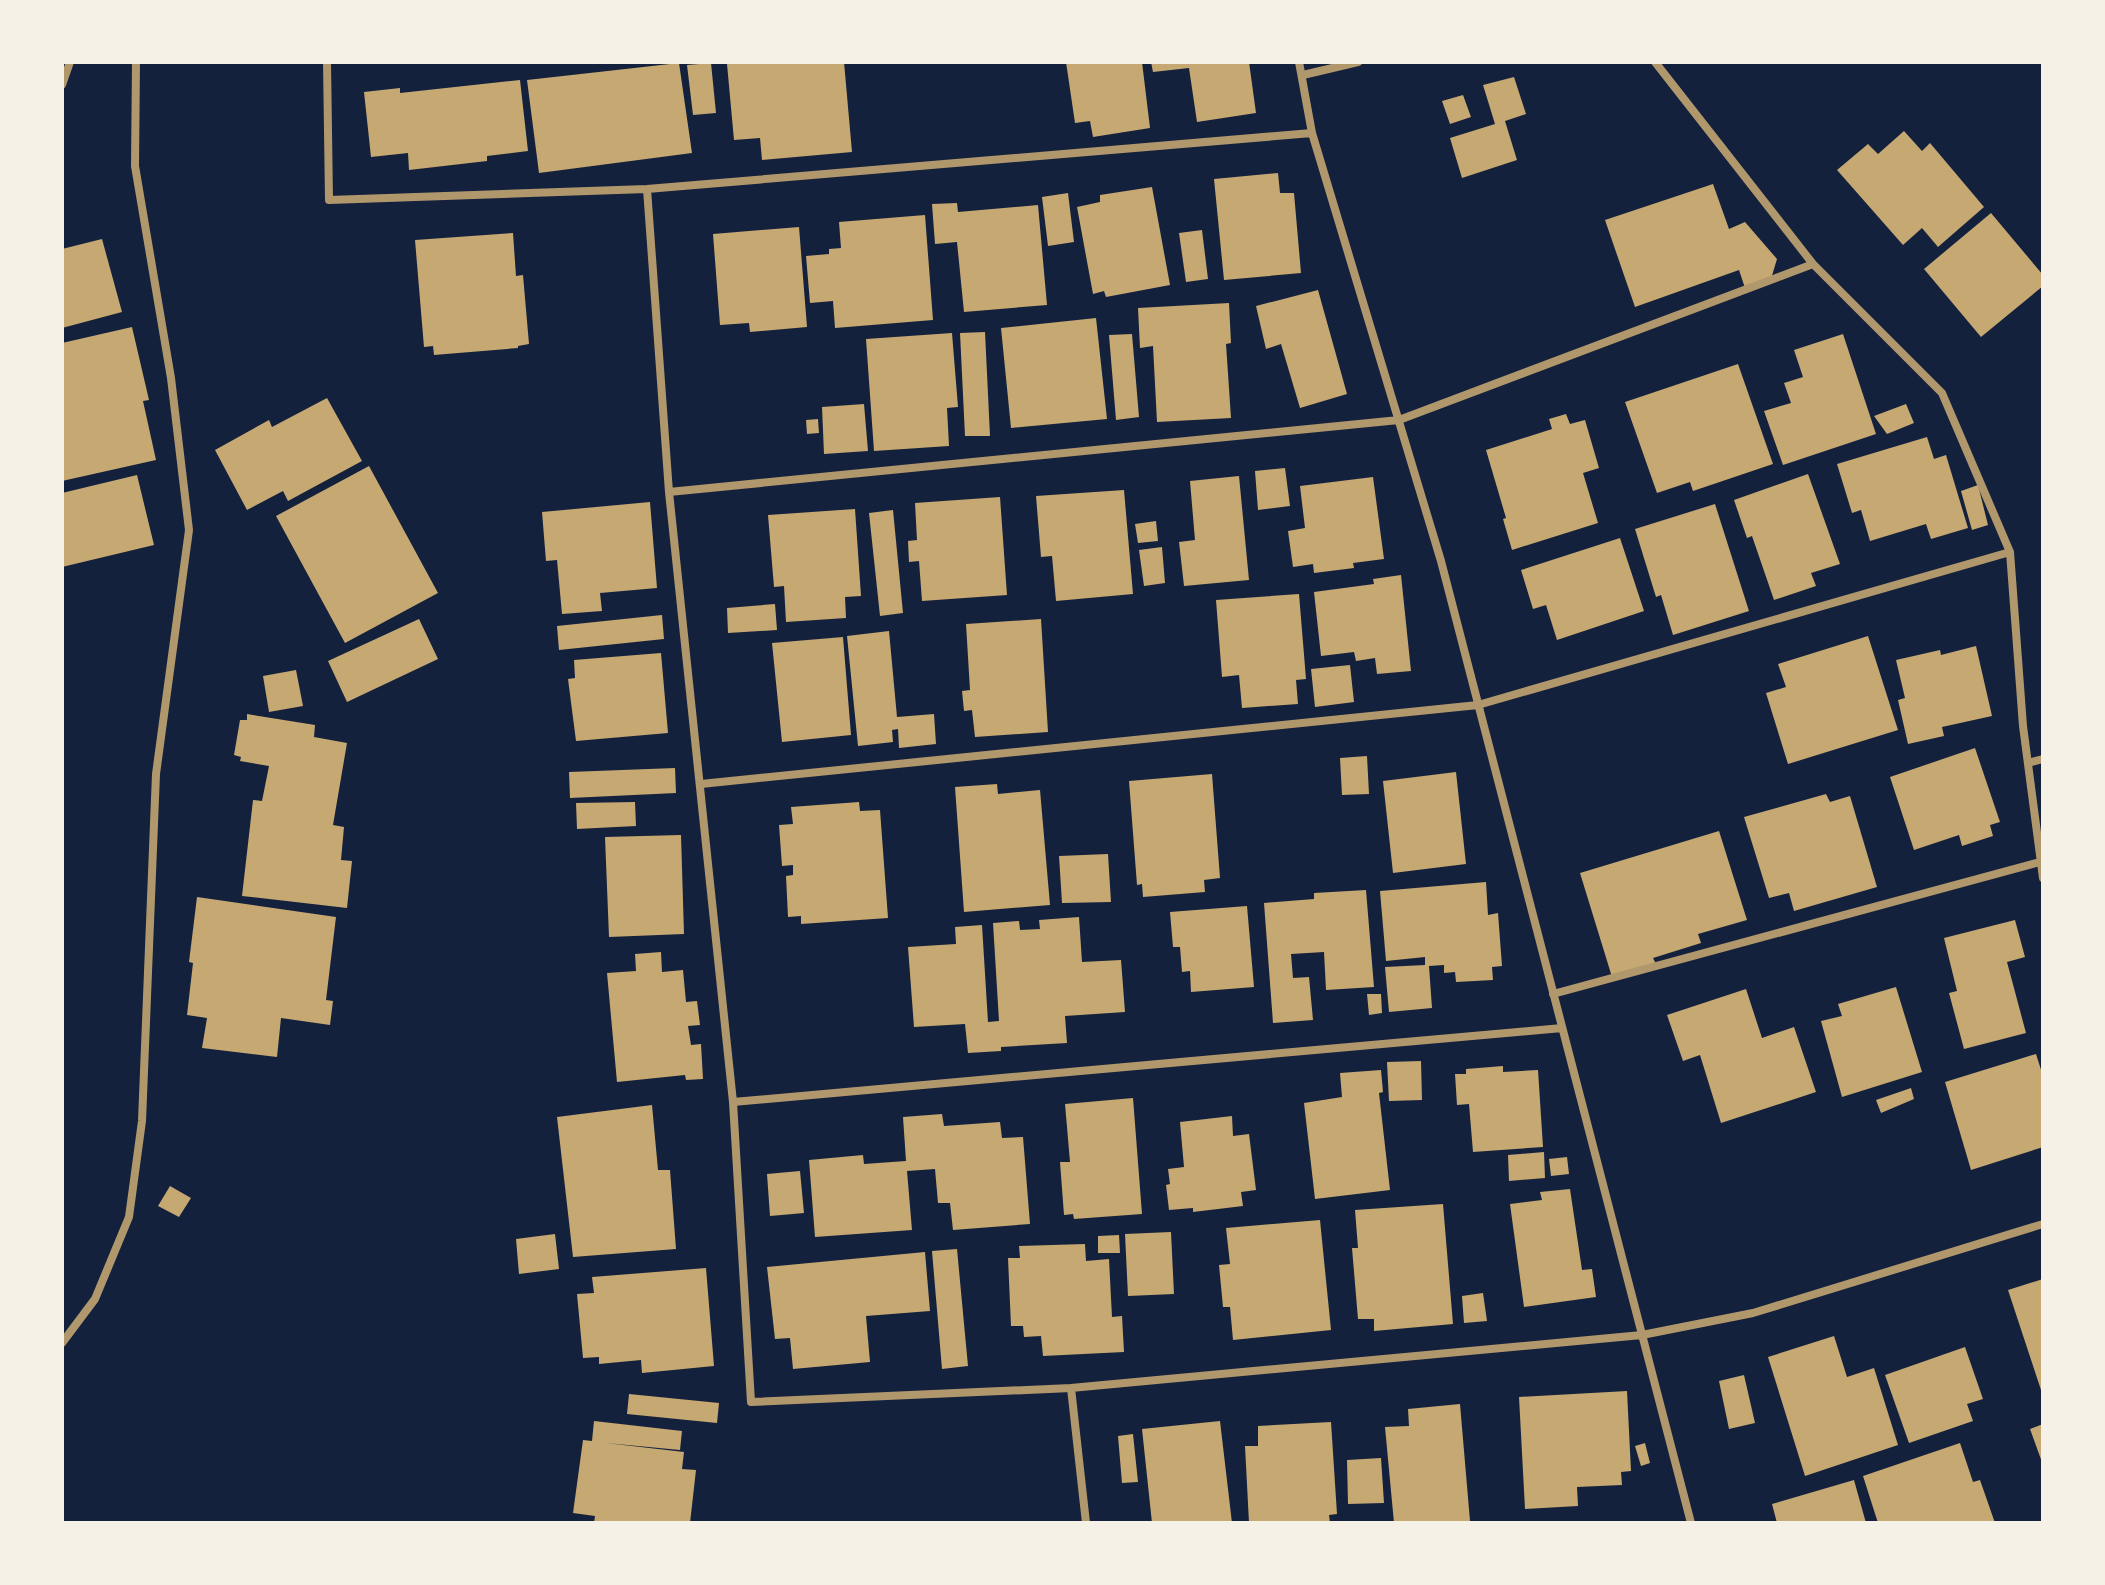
<svg xmlns="http://www.w3.org/2000/svg" width="2105" height="1585" font-family="'Titillium Web',sans-serif">
<style>
.building{fill:#c6a872}
.lines{fill:none;stroke-linecap:round;stroke-linejoin:round}
.minor{stroke:#b1986c;stroke-width:8}
</style>
<rect width="100%" height="100%" fill="#14213d"/>
<path class="building" d="M748,62H844L852,152L762,160L760,138L734,140L727,64Z
M1066,62H1142L1150,128L1093,137L1090,121L1075,123Z
M1151,62H1249L1256,113L1197,122L1189,68L1153,72Z
M679,63L692,153L539,173L527,80Z
M711,63L716,113L693,115L687,65Z
M1514,77L1526,114L1505,121L1517,160L1462,178L1450,138L1495,124L1483,85Z
M520,80L528,151L487,156V161L409,170L408,153L371,157L364,92L400,88V93Z
M1463,95L1471,117L1450,124L1442,101Z
M1904,131L1922,151L1930,143L1984,207L1938,247L1922,228L1903,245L1837,170L1868,144L1878,154Z
M1278,173L1280,193H1294L1301,273L1224,280L1214,179Z
M1713,184L1729,229L1745,222L1777,259L1771,279L1745,288L1739,270L1635,307L1605,220Z
M1152,187L1170,285L1106,297L1104,291L1093,294L1077,207L1100,202V195Z
M1068,193L1074,242L1048,246L1042,197Z
M957,203L958,212L1038,205L1047,305L964,312L957,242L935,244L932,204Z
M1991,213L2043,275V286L1981,337L1924,269Z
M925,215L933,320L835,328L833,301L810,303L806,256L829,254V249L841,248L839,222Z
M799,227L807,327L750,332L749,323L720,325L713,234Z
M1202,230L1208,279L1186,282L1179,233Z
M513,233L516,276L523,275L529,344L518,346V348L434,355L433,346L424,347L415,240Z
M102,239L122,312L62,328V249Z
M1318,290L1347,394L1300,408L1281,344L1266,349L1256,306Z
M1229,303L1231,343L1226,344L1231,418L1157,422L1153,346L1140,348L1138,308Z
M1096,318L1107,419L1011,428L1001,328Z
M132,327L149,400L143,401L156,460L62,481V343Z
M985,332L990,436H965L960,333Z
M952,333L958,407L947,408L949,446L874,451L866,339Z
M1132,334L1139,417L1116,420L1109,335Z
M1843,334L1876,434L1783,465L1764,411L1791,403L1784,383L1803,377L1794,350Z
M1738,364L1773,464L1693,491L1690,482L1657,493L1625,402Z
M327,398L362,461L288,501L283,491L247,510L215,450L269,420L272,427Z
M864,404L868,451L824,454L822,407Z
M1906,404L1914,423L1887,434L1874,416Z
M1566,414L1570,424L1585,420L1599,468L1583,473L1598,523L1512,550L1503,519L1506,518L1486,450L1552,429L1549,419Z
M818,419L819,433L807,434L806,420Z
M1927,437L1934,459L1946,455L1968,528L1931,539L1926,524L1870,541L1861,510L1852,513L1837,464Z
M369,466L438,593L345,643L276,516Z
M1285,468L1290,506L1258,510L1255,471Z
M1808,474L1840,564L1811,573L1816,586L1774,600L1752,536L1747,538L1734,500Z
M137,475L154,545L62,567V493Z
M1239,476L1249,580L1184,586L1179,542L1195,540L1190,481Z
M1373,477L1384,559L1353,563L1354,568L1314,573L1313,564L1293,567L1288,531L1305,528L1300,486Z
M1978,485L1988,525L1972,530L1961,491Z
M1124,490L1133,594L1056,601L1052,556L1041,557L1036,496Z
M1000,497L1007,595L922,601L919,561L909,562L908,541L917,540L915,503Z
M650,502L657,588L600,593L602,611L562,614L557,560L546,561L542,512Z
M1715,504L1749,611L1673,635L1661,595L1656,597L1635,529Z
M855,509L861,596L845,597L846,618L786,622L784,586L774,587L768,515Z
M893,510L903,613L880,616L869,513Z
M1156,521L1158,541L1138,543L1135,524Z
M1620,538L1644,611L1557,640L1546,605L1533,609L1521,570Z
M1162,547L1165,583L1144,586L1139,550Z
M1401,575L1411,671L1377,674L1375,658L1356,661L1354,652L1321,656L1314,592L1374,584L1373,579Z
M1299,594L1306,679L1296,680L1298,704L1242,708L1239,675L1222,677L1216,600Z
M775,604L777,630L728,633L727,608Z
M662,615L664,639L559,650L557,626Z
M419,619L438,659L347,702L328,661Z
M1041,619L1048,732L975,737L972,710L964,711L962,691L970,690L966,624Z
M889,631L897,717L934,714L936,744L899,748L898,729L892,730L893,742L858,746L847,636Z
M1868,636L1898,730L1788,764L1766,693L1786,687L1778,664Z
M843,637L851,735L782,742L772,643Z
M1976,646L1992,716L1942,727L1944,736L1908,744L1898,700L1905,698L1896,660L1940,650L1941,655Z
M661,653L668,733L576,741L568,679L575,678L574,660Z
M1350,665L1354,702L1315,707L1311,669Z
M296,670L303,706L269,712L263,676Z
M247,714L315,725L314,737L347,743L333,825L344,827L341,860L352,861L347,908L242,896L253,800L262,801L269,766L240,761L241,757L234,755L240,720H247Z
M1975,748L2000,822L1990,825L1993,836L1962,846L1959,835L1914,850L1890,777Z
M1367,756L1369,794L1342,795L1340,758Z
M675,768L676,793L570,798L569,772Z
M1456,772L1466,864L1393,873L1383,781Z
M1212,774L1220,878L1204,880L1205,892L1143,897L1142,884L1137,885L1129,781Z
M997,784L998,794L1040,790L1050,905L964,912L955,787Z
M1826,794L1830,802L1850,796L1877,887L1794,911L1789,893L1769,898L1744,817Z
M635,802L636,826L577,829L576,803Z
M859,802L860,811L880,810L888,918L801,924V916L788,917L786,876L793,875V865L782,866L779,825L793,824L791,807Z
M1719,831L1747,920L1698,934L1701,943L1653,958L1656,964L1612,977L1580,873Z
M681,835L684,934L609,937L605,837Z
M1108,854L1111,902L1062,903L1059,856Z
M1486,882L1488,915L1498,913L1502,966L1492,967L1493,980L1456,982L1455,972L1444,973V965L1429,966L1432,1008L1389,1012L1385,967L1425,965V957L1386,961L1380,891Z
M1366,890L1374,987L1326,990L1324,952L1291,954L1293,978L1309,977L1313,1020L1273,1023L1264,903L1314,899V893Z
M197,897L336,917L326,1000L333,1001L330,1025L281,1018L277,1057L202,1048L207,1018L187,1015L193,963L189,962Z
M1247,906L1254,987L1191,992L1190,971L1182,972L1180,947H1173L1170,912Z
M1079,917L1082,962L1121,960L1125,1012L1065,1016L1067,1043L1001,1047V1051L968,1053L965,1024L914,1027L908,947L956,944L955,927L982,925L988,1022L999,1021L993,923L1019,921L1020,930L1040,929L1039,920Z
M2015,920L2025,957L2007,962L2026,1033L1964,1049L1949,993L1957,991L1944,938Z
M661,952L662,972L683,970L686,1002L697,1001L700,1025L688,1026L691,1045L701,1044L703,1079L686,1080L685,1075L617,1082L607,973L636,971L635,954Z
M1896,987L1922,1072L1842,1097L1821,1021L1842,1016L1838,1004Z
M1746,989L1762,1038L1794,1027L1816,1092L1721,1123L1700,1055L1683,1061L1667,1015Z
M1367,994H1381L1382,1013L1369,1015Z
M2036,1054L2043,1076V1147L1971,1170L1945,1082Z
M1421,1061L1422,1100L1389,1101L1387,1062Z
M1503,1066V1072L1538,1070L1543,1147L1473,1152L1469,1104L1457,1105L1455,1074H1466V1069Z
M1381,1070L1383,1092L1379,1093L1390,1190L1315,1199L1304,1103L1342,1097L1340,1073Z
M1911,1088L1914,1099L1881,1113L1876,1100Z
M1133,1098L1142,1214L1074,1219L1073,1214L1064,1215L1060,1162H1070L1065,1104Z
M652,1105L658,1170H670L676,1249L573,1257L557,1117Z
M942,1114L944,1126L1000,1122L1002,1138L1023,1137L1030,1224L953,1230L950,1203H938L935,1169L907,1171L912,1230L815,1237L809,1160L863,1155L864,1164L906,1161L903,1117Z
M1232,1116L1233,1136L1249,1134L1256,1190L1241,1192L1243,1206L1193,1212V1208L1169,1210L1166,1185L1170,1184L1168,1169L1184,1167L1180,1122Z
M1544,1152L1545,1178L1509,1181L1508,1155Z
M1567,1157L1569,1174L1551,1176L1549,1159Z
M800,1171L804,1213L770,1216L767,1174Z
M170,1186L191,1198L179,1217L158,1206Z
M1570,1189L1582,1270L1592,1269L1596,1297L1524,1307L1510,1204L1542,1200L1540,1192Z
M1443,1204L1453,1324L1374,1331V1319H1358L1352,1248H1358L1355,1210Z
M1320,1220L1331,1330L1233,1340L1230,1307H1223L1219,1265L1230,1264L1226,1228Z
M1171,1232L1174,1294L1128,1296L1125,1234Z
M555,1234L559,1269L519,1274L516,1239Z
M1119,1235L1120,1253H1098V1236Z
M1085,1244L1086,1261L1109,1259L1112,1317L1122,1316L1124,1352L1043,1356L1041,1336L1024,1337L1023,1326H1011L1008,1258H1020L1019,1246Z
M957,1249L968,1366L942,1369L932,1251Z
M925,1252L930,1311L866,1316L870,1362L793,1369L790,1338L775,1339L767,1267Z
M706,1268L714,1366L642,1373L641,1360L599,1364V1357L583,1358L577,1294L594,1293L592,1277Z
M2043,1279V1392L2042,1393L2008,1290Z
M1483,1293L1487,1321L1464,1323L1462,1296Z
M1834,1336L1847,1377L1874,1368L1898,1445L1805,1476L1768,1357Z
M1965,1347L1983,1399L1967,1404L1973,1421L1909,1443L1885,1375Z
M1744,1375L1755,1423L1729,1429L1719,1381Z
M1627,1391L1631,1471L1621,1472L1622,1485L1577,1487L1578,1506L1525,1509L1519,1397Z
M629,1394L719,1403L717,1423L627,1414Z
M1460,1404L1470,1521L1394,1523L1385,1427L1409,1426L1408,1409Z
M594,1421L682,1431L680,1450L606,1443L684,1452L682,1469L696,1470L690,1523H594L595,1516L573,1513L583,1440L592,1441Z
M1220,1421L1232,1523H1152L1142,1429Z
M1331,1422L1337,1514L1329,1515L1330,1523H1249L1245,1446H1258V1426Z
M2043,1424V1465L2030,1429Z
M1133,1434L1138,1482L1122,1483L1118,1436Z
M1645,1443L1650,1463L1641,1466L1635,1446Z
M1960,1443L1973,1482L1980,1480L1995,1523H1878L1863,1476Z
M1381,1458L1384,1503L1348,1504L1347,1460Z
M1854,1480L1866,1523H1777L1772,1504Z"/>
<g class="lines">
<path class="minor" d="M327,62L329,200L647,189L1312,133
M1299,62L1312,133L1441,561L1691,1523
M1655,62L1813,264L1942,393L2010,552L2023,726L2043,878
M1303,75L1358,62
M62,85L70,62
M647,189L669,492L733,1102L751,1402L1071,1388L1642,1335L1753,1313L2043,1224
M669,492L1399,420L1813,264
M2028,763L2043,759
M701,784L1478,705L2010,552
M1553,994L2040,862
M733,1102L1562,1028
M62,1343L95,1299L129,1217L142,1121L156,774L189,530L171,378L135,166L136,62
M1071,1388L1086,1523"/>
</g>
<rect width="2105" height="1585" fill="none" stroke="#f6f1e7" stroke-width="128"/>
</svg>
